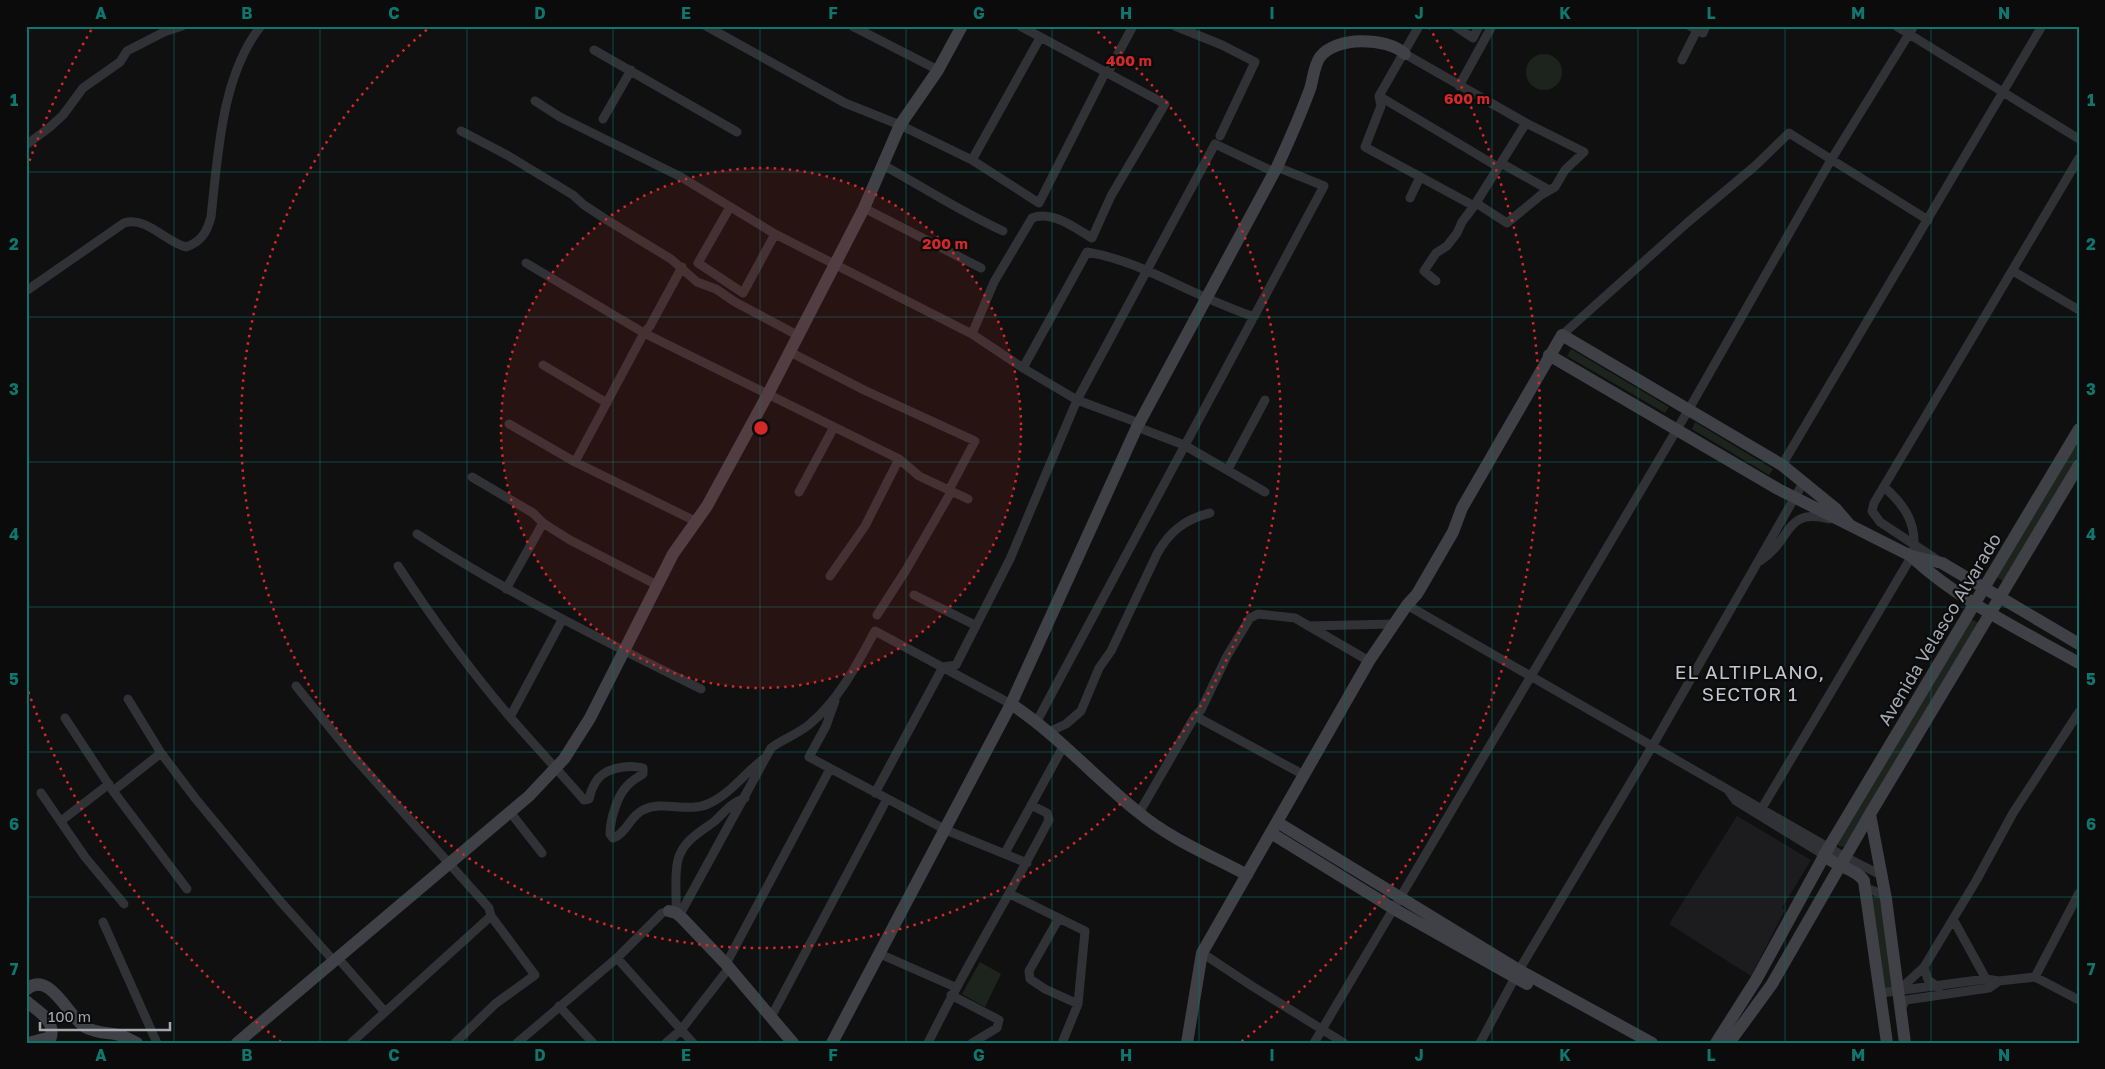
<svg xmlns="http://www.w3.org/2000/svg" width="2105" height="1069" font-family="'Golos Text',sans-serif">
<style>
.built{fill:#1c1c1e}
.green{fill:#1d241d}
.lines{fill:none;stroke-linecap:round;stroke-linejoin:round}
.street{stroke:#313236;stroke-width:9}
.secondary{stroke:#404146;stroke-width:12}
.grid{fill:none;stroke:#0f766e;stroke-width:1;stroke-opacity:0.55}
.ring{fill:none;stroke:#d62828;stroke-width:2.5;stroke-dasharray:2.5 5}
.labels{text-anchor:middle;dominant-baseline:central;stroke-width:4.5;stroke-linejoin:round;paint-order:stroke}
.street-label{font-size:18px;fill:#a2a7b1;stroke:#0b0b0c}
.neighbourhood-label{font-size:19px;letter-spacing:1px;fill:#c3c6cd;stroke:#0b0b0c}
.centre{fill:#d62828;stroke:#0b0b0c;stroke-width:2.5}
.ring-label{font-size:15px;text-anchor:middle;font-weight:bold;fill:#d62828;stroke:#0b0b0c;stroke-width:4.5;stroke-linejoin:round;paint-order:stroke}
.neatline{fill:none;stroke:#0f766e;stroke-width:2}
.grid-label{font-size:16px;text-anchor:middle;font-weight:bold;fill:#0f766e}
</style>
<rect width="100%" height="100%" fill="#101011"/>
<path class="built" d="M1737,816L1811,860L1782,908L1785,910L1751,976L1669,924Z"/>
<path class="green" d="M1526 72a18 18 0 1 1 36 0a18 18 0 1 1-36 0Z
M1571,349L1669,407L1665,413L1567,356Z
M1695,422L1773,469L1769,475L1692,429Z
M2079,438V455L2004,581L1996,577Z
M1971,619L1979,623L1844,847L1839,846L1837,843Z
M1878,896L1880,898L1894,988L1884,989L1872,897Z
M980,962L1001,974L985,1007L962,994Z"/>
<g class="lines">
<path class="street" d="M706,26L845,103L900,125L972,160L1039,203L1105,73
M852,26L938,70
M1175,26L1222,45L1255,62L1220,136
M1419,26L1379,96L1381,106L1365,147L1474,206
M1455,26L1473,38L1479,26
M1690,26L1703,33L1706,26
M1896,26L2079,139
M594,50L737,132
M1405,54L1526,123L1584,152L1565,170L1555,187L1541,195L1507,223L1476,203
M1682,60L1697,30
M1107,74L1133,26
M1459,86L1492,26
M1379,96L1498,167
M535,101L560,117L681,177L775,234L972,334L1023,368L1077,400L1139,423
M603,119L631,70
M461,131L507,155L573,195L584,205L607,220L671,259L697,282L716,289L735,302L799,336
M26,145L50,127L63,115L83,88L120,62L127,51L164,32L182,26
M972,160L1040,38
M1501,163L1549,190
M883,165C923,187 961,212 1003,231
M1410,198L1420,177
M730,207L698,263L743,293L775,234
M864,208L981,268
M526,263L644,333L899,459L919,476L968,499
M2013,271L2079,310
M1436,281L1424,271L1436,253L1447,246L1457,233L1462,222L1474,206L1526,123
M26,291L124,223C146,216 166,242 186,247C201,242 207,232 211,217C218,156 221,76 261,26
M972,334L994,282L1032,218C1052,210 1075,228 1092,238L1111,196L1165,104L1020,26
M1562,335L1687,223L1755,166L1789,133L1928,220
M790,352L864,390L975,441L949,490
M543,365L607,403
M1023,368L1087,252C1133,260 1165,280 1207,298C1222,305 1238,311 1254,317
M509,424L575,462L697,522
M1137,427L1184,445L1265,492
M575,462L644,333L650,326L682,267
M1782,465L2042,26
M1228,469L1265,400
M472,477L533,513L543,523L570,540L657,585
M799,492L834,427
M417,534C507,593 604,641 701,689
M1936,559L1880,522L1872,511L1874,503L2079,158
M1760,561C1792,541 1784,507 1829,519
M398,566C432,618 469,669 510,717C534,745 560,772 584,800L589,799C590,794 592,788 595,783C603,768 627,764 643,768V774C638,777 631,781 627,786C617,796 610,820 610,834L613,838C626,834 630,816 643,810C663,800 687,813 708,804C731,794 745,772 765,758
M830,576L865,526L899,459
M506,589L543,523
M914,595L975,625
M1407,605L1845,857L1883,876
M877,615L906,570L951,492
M1308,626L1394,624
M296,686L352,755L489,908L491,916L535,975L495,1004L455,1043
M128,699L161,753L195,798L280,901L333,960
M835,701L826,726L809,757L946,830L1027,863
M1195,716L1304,775
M510,717L562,620
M65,718L113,791L187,889
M1037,721L1324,186L1277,167
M1049,732L1066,724L1081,711L1099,668L1111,651L1157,554C1169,532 1185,519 1210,513
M1728,790L1736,801L1824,855
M113,791L161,753
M41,793L85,857L124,904
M875,793L943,667L956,665L1010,559L1077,400L1215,144L1274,172
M1762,808L1913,554C1918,525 1905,505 1884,487
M510,812L542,853
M1139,813L1195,716L1201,710L1227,656L1250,618L1258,614L1295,618L1369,661
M61,821L109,784
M1005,853L1064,745
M1866,890H1872L1885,896
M1010,894L1085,931L1078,1004L1062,1043
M676,913C677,896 673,866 681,852C687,839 703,830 715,821C727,810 728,805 745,798
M679,916L771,748C784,738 799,734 811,723C840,698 857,664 875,631L1011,704
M1059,918L1029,971L1030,979L1045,989L1078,1004
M1953,919L1986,979
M103,922L157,1043
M1202,953L1252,986L1344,1043
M880,954L955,987
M337,957L385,1012
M617,958L693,1043
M726,964L830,769
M1924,967L1928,980L1939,988
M2035,977L2079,893
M1898,991L1924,967L1976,881L2013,813L2079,712
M1881,993L1986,979L1999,981L2035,977L2079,1000
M951,995L999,1020L997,1028L972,1043
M559,1006L593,1043
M1901,1008L1906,1000L1989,988L1999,981
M771,1017L887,799
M351,1043L491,916
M517,1043L617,958L662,913L669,911
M666,1043L681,1030L729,968
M928,1043C965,967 1010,895 1049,820L1047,813L1031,805
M1314,1043L1689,409L1831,160L1914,26
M1480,1043L1519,970L1653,745L1803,483"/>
<path class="secondary" d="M1549,355L1778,489L1911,556L1942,563L2079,644
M1913,558C1961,602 2023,631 2079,663
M1011,704C1058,735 1094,777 1138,812C1170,839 1210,855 1247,875
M1870,814L1886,899L1905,1043
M1277,822L1519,970L1652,1043
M1271,833L1394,909L1527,984
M1824,855C1835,867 1856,868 1864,881L1887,1043
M669,911L676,913L682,918L726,964L793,1043
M26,990C49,968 69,1018 85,1027C97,1034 110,1032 123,1036C127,1038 132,1041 137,1043
M26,1001C37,1011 55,1019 51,1037L28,1043
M237,1043L529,796L564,759L590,718L673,554L707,506L768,394L864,208L900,125L938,70L962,26
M832,1043L1011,704L1137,427L1277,167C1289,141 1300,116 1310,89C1313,80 1314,65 1320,57C1335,36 1387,37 1405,54
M1187,1043L1202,953L1369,661L1407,605L1417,594L1453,532L1462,508L1562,335L1782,465L1836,509L1849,524
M1716,1043L1756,980L1829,847L2079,429
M1729,1043L1772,984L1870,814L2079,465"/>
</g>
<path class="grid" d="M174,26V1043M320,26V1043M467,26V1043M613,26V1043M760,26V1043M906,26V1043M1052,26V1043M1199,26V1043M1345,26V1043M1492,26V1043M1638,26V1043M1785,26V1043M1931,26V1043M26,172H2079M26,317H2079M26,462H2079M26,607H2079M26,752H2079M26,897H2079"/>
<circle cx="761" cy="428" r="260" fill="#d62828" fill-opacity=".12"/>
<g class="ring">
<circle cx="761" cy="428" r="260"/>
<path d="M1092 27A520 520 0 1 1 430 27"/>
<path d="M281 1042A779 779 0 0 1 27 688M27 168A779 779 0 0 1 93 27M1429 27A779 779 0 0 1 1241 1042"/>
</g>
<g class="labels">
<g class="street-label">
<text transform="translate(1939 629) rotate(-59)">Avenida Velasco Alvarado</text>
</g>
<g class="neighbourhood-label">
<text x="1750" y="671">EL ALTIPLANO,<tspan x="1750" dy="22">SECTOR 1</tspan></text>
</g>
</g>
<circle cx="761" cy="428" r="8" class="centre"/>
<g class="ring-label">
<text x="1129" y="66">400 m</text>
<text x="1467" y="104">600 m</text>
<text x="945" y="249">200 m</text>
</g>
<rect width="2105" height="1069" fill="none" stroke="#0b0b0c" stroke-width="55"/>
<path d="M40 1022v8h130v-8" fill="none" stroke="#a2a7b1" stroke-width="2.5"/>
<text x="48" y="1022" font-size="15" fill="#a2a7b1" stroke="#0b0b0c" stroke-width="4" paint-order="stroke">100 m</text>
<rect x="28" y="28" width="2050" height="1014" class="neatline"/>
<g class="grid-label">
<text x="101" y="19">A</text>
<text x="247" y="19">B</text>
<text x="394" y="19">C</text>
<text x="540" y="19">D</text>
<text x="686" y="19">E</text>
<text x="833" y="19">F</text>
<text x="979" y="19">G</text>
<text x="1126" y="19">H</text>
<text x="1272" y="19">I</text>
<text x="1419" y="19">J</text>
<text x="1565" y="19">K</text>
<text x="1711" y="19">L</text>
<text x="1858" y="19">M</text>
<text x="2004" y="19">N</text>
<text x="14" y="106">1</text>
<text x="2091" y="106">1</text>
<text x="14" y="250">2</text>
<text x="2091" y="250">2</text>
<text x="14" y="395">3</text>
<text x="2091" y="395">3</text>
<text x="14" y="540">4</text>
<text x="2091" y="540">4</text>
<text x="14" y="685">5</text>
<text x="2091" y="685">5</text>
<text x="14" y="830">6</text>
<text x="2091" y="830">6</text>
<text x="14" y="975">7</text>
<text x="2091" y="975">7</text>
<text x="101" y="1061">A</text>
<text x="247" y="1061">B</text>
<text x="394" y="1061">C</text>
<text x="540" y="1061">D</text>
<text x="686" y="1061">E</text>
<text x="833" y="1061">F</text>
<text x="979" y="1061">G</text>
<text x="1126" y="1061">H</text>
<text x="1272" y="1061">I</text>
<text x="1419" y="1061">J</text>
<text x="1565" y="1061">K</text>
<text x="1711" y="1061">L</text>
<text x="1858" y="1061">M</text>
<text x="2004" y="1061">N</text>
</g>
</svg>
